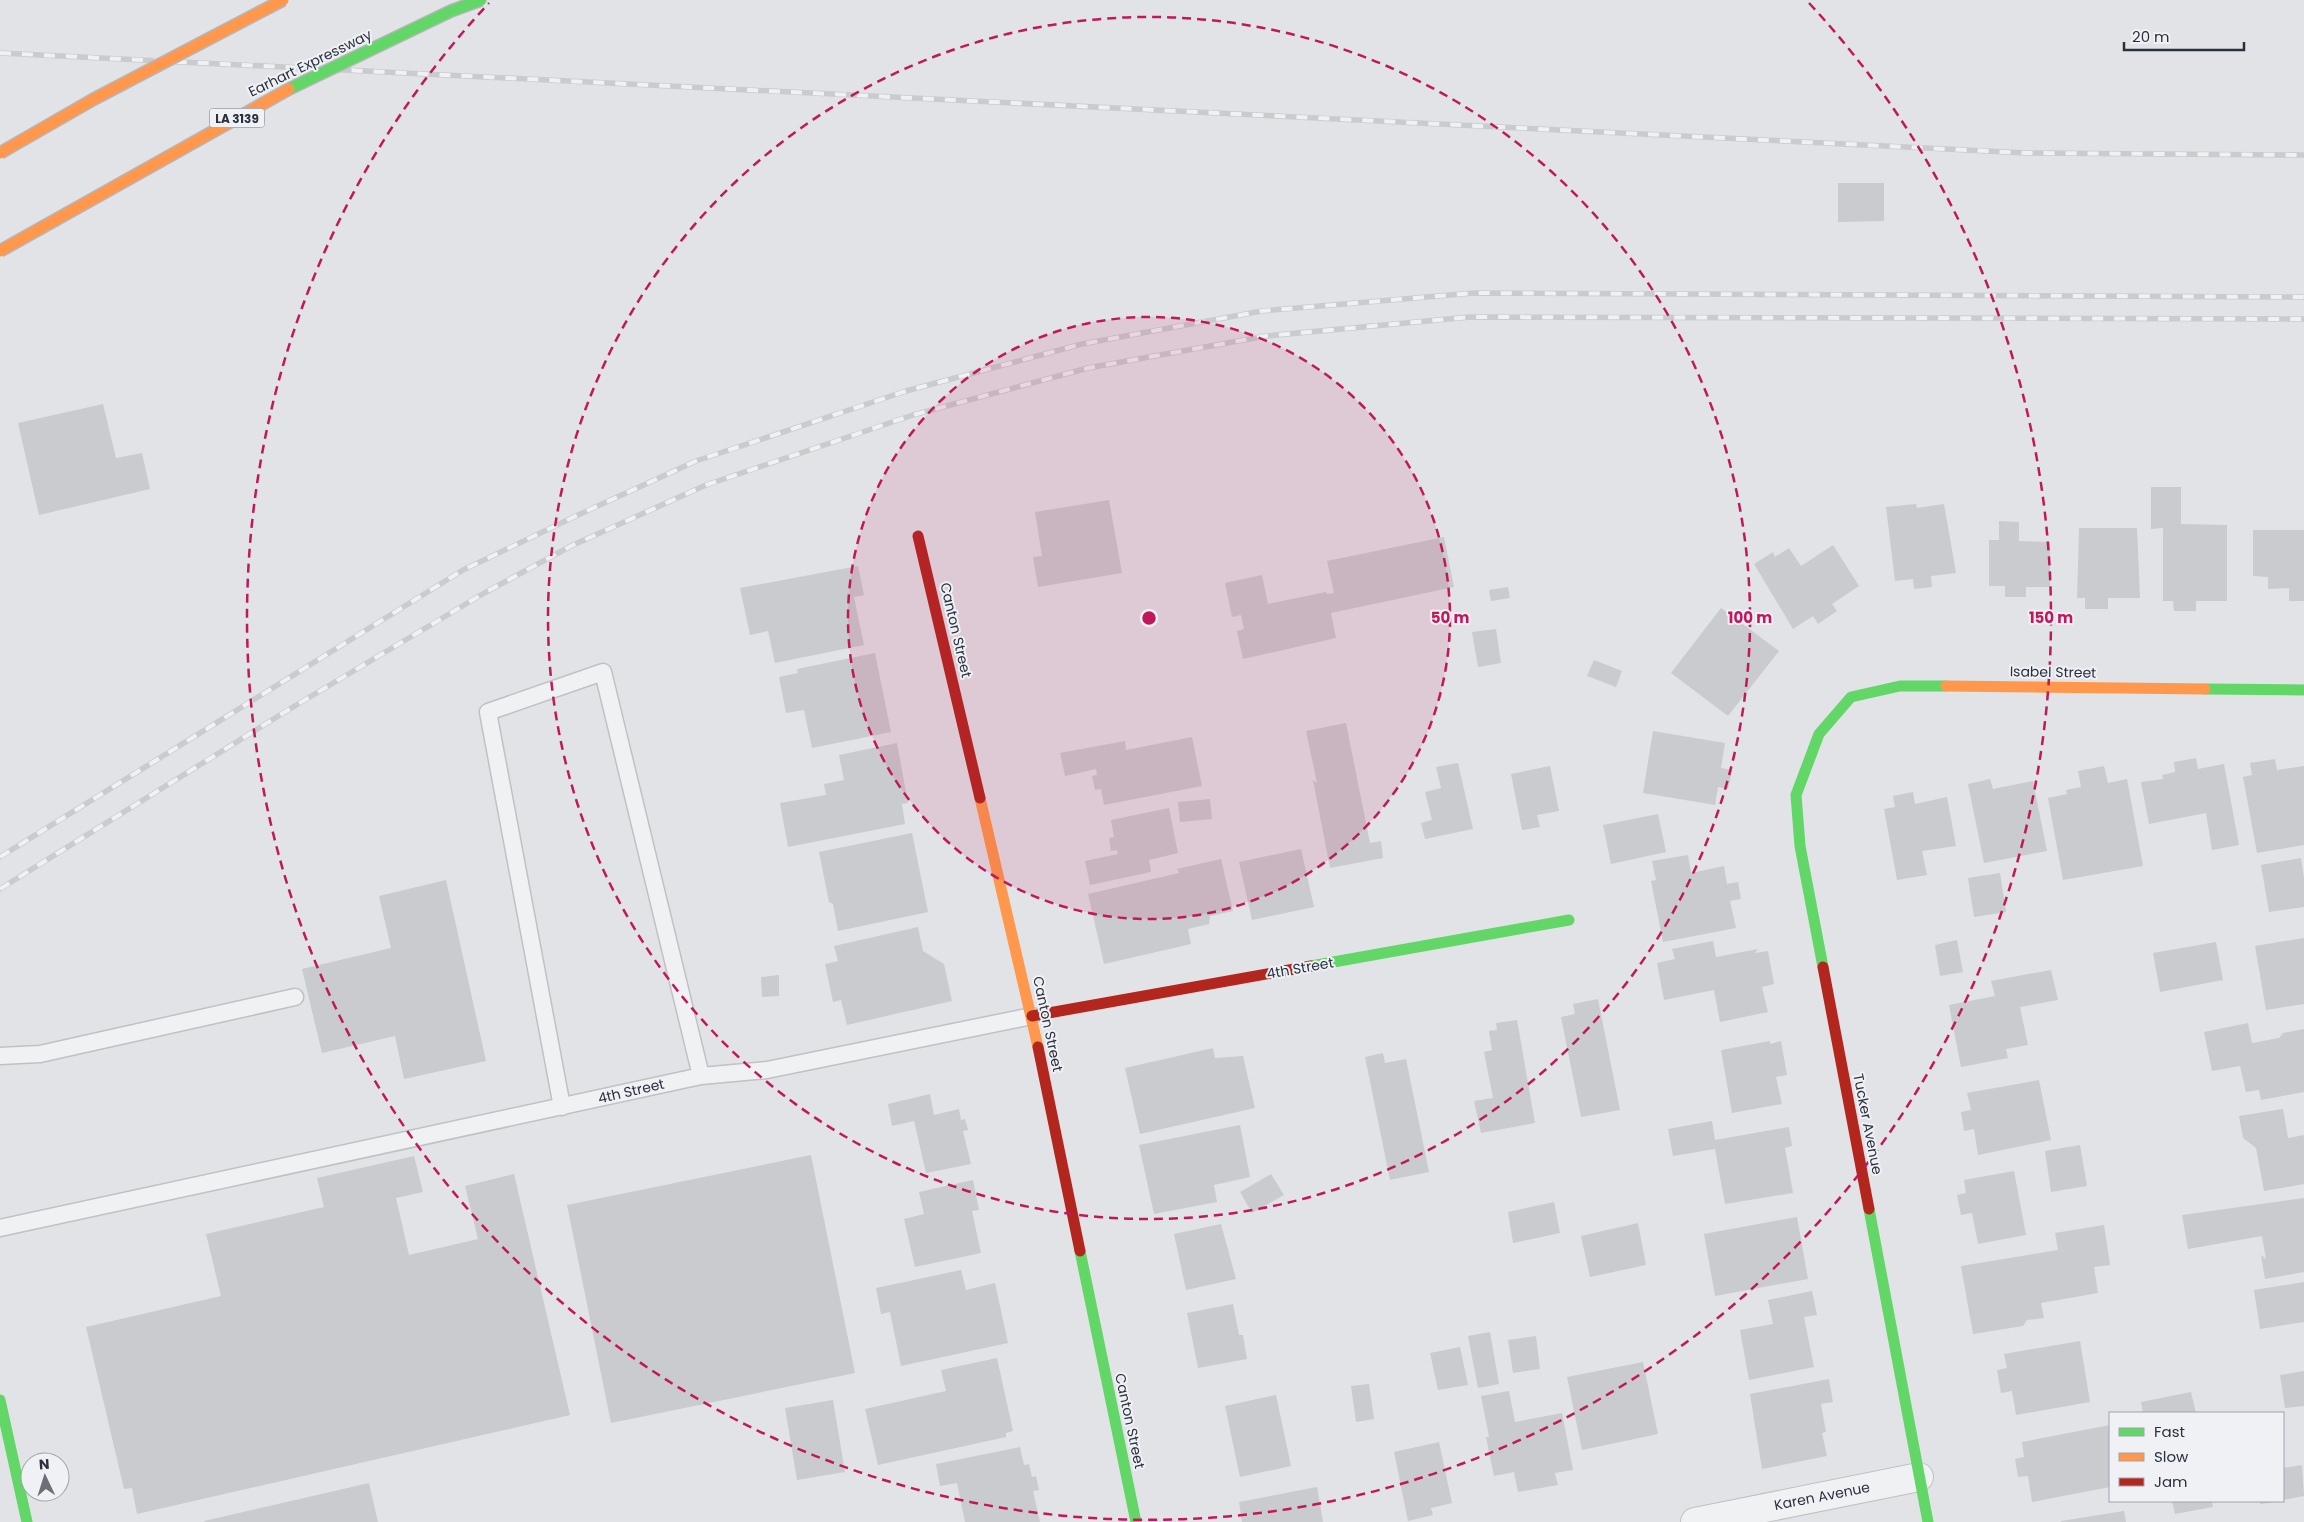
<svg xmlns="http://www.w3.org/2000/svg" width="2304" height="1522" font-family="Poppins,sans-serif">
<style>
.building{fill:#c9cbce}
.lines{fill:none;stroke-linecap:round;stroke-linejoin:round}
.lane-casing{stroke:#c0c1c4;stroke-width:19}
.street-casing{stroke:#c0c1c4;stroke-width:30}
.lane{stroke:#f0f1f3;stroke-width:16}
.street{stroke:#f0f1f3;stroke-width:28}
.fast{stroke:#63d668;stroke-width:11}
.slow{stroke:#ff974d;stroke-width:11}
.jam{stroke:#b3261e;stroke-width:11}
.rail-casing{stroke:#cacbcd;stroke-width:5.5}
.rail{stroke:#eff1f5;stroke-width:4;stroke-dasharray:11;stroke-linecap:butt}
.fast-bridge-casing{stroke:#b4b6ba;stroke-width:14;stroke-linecap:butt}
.slow-bridge-casing{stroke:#b4b6ba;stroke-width:14;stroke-linecap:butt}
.fast-bridge{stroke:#63d668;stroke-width:11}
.slow-bridge{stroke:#ff974d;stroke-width:11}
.ring{fill:none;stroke:#c2185b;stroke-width:2.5;stroke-dasharray:9 6}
.labels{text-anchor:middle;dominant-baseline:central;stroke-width:4;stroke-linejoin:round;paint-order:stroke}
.shield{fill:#eff1f5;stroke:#656b74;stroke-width:1}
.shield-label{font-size:12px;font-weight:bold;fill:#2a313d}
.street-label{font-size:14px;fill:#2a313d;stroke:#eff1f5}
.centre{fill:#c2185b;stroke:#eff1f5;stroke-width:2.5}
.ring-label{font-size:15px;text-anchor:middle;font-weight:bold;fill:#c2185b;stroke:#eff1f5;stroke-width:4;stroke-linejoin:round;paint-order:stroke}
</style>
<rect width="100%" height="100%" fill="#e1e3e6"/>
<path class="building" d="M1838,183H1884V221L1838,222Z
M103,404L116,458L142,453L150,489L39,515L18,423Z
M2151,487H2181V524L2227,525V601H2196V611H2174L2173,601H2163V528L2151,529Z
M1109,500L1122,573L1038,587L1033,557L1042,556L1035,512Z
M1916,504L1917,508L1944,504L1956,573L1931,576L1932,587L1914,589L1913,579L1895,581L1886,507Z
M1999,521L2019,522V541L2050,542V587H2026V597H2005V586H1989V540H1999Z
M2079,528H2137L2140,598H2108V609H2085V598H2077Z
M2253,530H2304V601H2289V588L2268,589V577L2253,576Z
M1444,537L1454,587L1331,613L1336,638L1243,659L1237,631L1244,629L1241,615L1232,617L1225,583L1262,575L1268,604L1326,592L1327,594L1334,593L1327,561Z
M1833,545L1859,586L1832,604L1837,611L1818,624L1813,616L1793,629L1754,564L1773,552L1775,557L1789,548L1801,566Z
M858,566L864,595L854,597L864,645L775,663L768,631L750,635L740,588Z
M1508,587L1510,598L1491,601L1489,590Z
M1721,608L1779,651L1728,716L1671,673Z
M1496,629L1501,663L1478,667L1472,632Z
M875,653L891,732L812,748L804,710L786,713L779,677L798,673L797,669Z
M1594,660L1622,671L1616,687L1587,676Z
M1346,723L1370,843L1381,841L1383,858L1330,868L1313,780L1317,783L1306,731Z
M1653,731L1725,743L1721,768L1732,770L1728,789L1718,787L1715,805L1643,793Z
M1192,737L1202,786L1104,805L1101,789L1095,790L1092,776L1097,775L1096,769L1065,776L1060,753L1125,741L1126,750Z
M897,743L908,803L902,804L905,824L788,847L780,803L826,795L824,784L844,780L839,755Z
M2196,758L2198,769L2224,764L2239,845L2212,850L2206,813L2149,824L2141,782L2163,779L2162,775L2175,772L2174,762Z
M2275,759L2277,770L2304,766V845L2257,853L2243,777L2252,775L2250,763Z
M1458,763L1473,829L1425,839L1421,823L1432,820L1425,792L1441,788L1436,767Z
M1550,766L1559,811L1537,815L1540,827L1522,830L1511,774Z
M2104,766L2108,783L2127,779L2143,866L2063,880L2048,798L2067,794L2066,790L2081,787L2078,771Z
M1990,779L1993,789L2033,781L2047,851L1984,863L1968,784Z
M1913,792L1915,804L1947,797L1956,846L1922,851L1927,875L1897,880L1884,809L1895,807L1893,796Z
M1210,799L1212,819L1180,822L1178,802Z
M1169,808L1178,853L1149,860L1151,872L1090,885L1085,861L1118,854L1117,850L1111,851L1109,838L1114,837L1111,820Z
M1658,814L1666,852L1611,864L1603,825Z
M912,833L928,912L838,931L833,904L829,902L819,852Z
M1301,849L1314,907L1252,920L1239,862Z
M1688,855L1691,873L1724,866L1727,884L1738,882L1741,899L1730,901L1736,928L1663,942L1651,881L1656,880L1652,861Z
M2301,858L2304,878V907L2269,912L2261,865Z
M1221,859L1233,911L1210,916L1209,924L1188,929L1191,944L1104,964L1088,894L1179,873L1177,869Z
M2000,873L2006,912L1974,917L1968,878Z
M446,880L486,1061L404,1079L395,1036L322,1053L302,969L391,948L379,896Z
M918,927L923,951L944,964L952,1001L847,1025L841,1000L833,1002L825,964L838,961L834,946Z
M2304,938V1004L2266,1010L2255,946Z
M1957,940L1963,972L1940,976L1935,945Z
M1713,941L1716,957L1758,949L1755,953L1768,951L1774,984L1762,987L1768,1012L1720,1022L1714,990L1664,1000L1657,963L1675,959L1672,949Z
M2216,942L2223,980L2160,992L2153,953Z
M2051,970L2058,1000L2020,1007L2028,1045L2006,1049L2008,1058L1961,1067L1949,1005L1995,996L1991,981Z
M779,975V996L762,997L761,977Z
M1598,999L1620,1110L1581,1117L1561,1017L1575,1014L1573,1004Z
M1517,1020L1535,1123L1481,1133L1474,1101L1493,1098L1484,1052L1492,1050L1489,1031L1497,1030L1496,1023Z
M2248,1023L2252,1043L2279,1038L2283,1033L2304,1029V1092L2261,1100L2259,1090L2246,1092L2240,1066L2212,1071L2204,1032Z
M1770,1041V1044L1781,1041L1787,1075L1776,1077L1782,1104L1732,1113L1721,1050Z
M1213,1048L1215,1058L1243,1056L1255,1108L1140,1134L1125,1068Z
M1383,1053L1385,1063L1406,1059L1429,1172L1390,1180L1365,1057Z
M2039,1080L2051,1140L1978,1155L1974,1129L1964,1131L1961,1112L1971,1110L1967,1093Z
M930,1094L934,1115L959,1109L961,1120L965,1119L968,1130L963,1131L971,1164L926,1173L914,1121L892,1126L888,1104Z
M2283,1109L2288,1138L2304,1135V1184L2264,1191L2256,1148L2243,1138L2239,1116Z
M1712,1121L1715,1140L1789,1127L1792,1146L1785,1148L1793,1193L1725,1204L1715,1149L1673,1156L1668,1129Z
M1240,1125L1250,1177L1214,1185L1217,1202L1154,1214L1139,1145Z
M2080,1145L2087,1186L2051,1192L2045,1151Z
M811,1155L855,1373L611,1423L567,1205Z
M414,1156L423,1192L396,1198L409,1255L478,1239L465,1186L514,1174L570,1415L137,1514L132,1488L124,1489L86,1327L221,1296L206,1234L324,1207L317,1178Z
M2014,1171L2026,1235L1978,1244L1972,1213L1961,1215L1957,1195L1966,1193L1964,1180Z
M1271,1174L1284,1195L1252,1213L1240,1192Z
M973,1180L979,1210L972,1211L981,1253L915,1267L904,1219L924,1214L919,1192Z
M2304,1198V1272L2265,1279L2261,1255L2266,1259L2262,1236L2188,1249L2182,1215Z
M1554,1202L1560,1233L1513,1243L1508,1212Z
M1797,1217L1808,1279L1715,1296L1704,1234Z
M1638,1223L1646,1265L1590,1277L1581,1236Z
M1221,1224L1236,1279L1186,1290L1174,1234Z
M2104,1225L2110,1265L2094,1267L2098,1293L2041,1303L2044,1318L2027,1320L2023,1326L1973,1334L1961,1266L2058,1250L2055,1233Z
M961,1270L966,1290L995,1283L1008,1343L901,1366L890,1312L881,1314L876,1288Z
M2304,1282V1322L2260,1329L2254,1290Z
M1812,1291L1817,1315L1804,1317L1814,1367L1749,1380L1740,1330L1773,1324L1768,1300Z
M1233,1304L1239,1335H1243L1247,1359L1198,1368L1187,1313Z
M1490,1332L1499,1384L1478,1388L1468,1336Z
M1536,1336L1540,1369L1513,1373L1508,1340Z
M2080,1341L2090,1402L2016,1415L2012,1391L2001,1393L1997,1370L2007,1368L2004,1354Z
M1460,1347L1468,1385L1438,1390L1430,1353Z
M997,1358L1013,1431L1006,1433V1437L878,1465L865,1409L946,1391L941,1370Z
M1643,1362L1658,1434L1582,1450L1567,1377Z
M2304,1371V1406L2285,1408L2280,1375Z
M1829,1379L1833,1402L1821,1404L1826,1432L1822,1433L1827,1456L1762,1469L1750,1394Z
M1369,1384L1374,1419L1356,1422L1351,1386Z
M1509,1391L1515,1422L1562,1413L1573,1470L1555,1473L1558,1485L1518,1492L1514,1472L1494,1476L1486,1437H1489L1481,1396Z
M2191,1392L2196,1413H2143L2141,1402Z
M1276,1395L1291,1466L1240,1477L1225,1406Z
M833,1400L845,1472L797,1480L785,1408Z
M2110,1425V1487L2032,1502L2028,1476L2018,1477L2015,1459L2024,1457L2022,1442Z
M1439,1442L1452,1503L1431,1508L1433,1515L1408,1521L1394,1452Z
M1020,1447L1024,1465L1029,1464L1032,1477L1036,1476L1039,1490L1033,1491L1040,1522H965L957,1483L940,1486L936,1464Z
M2302,1465L2304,1496L2283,1500V1468Z
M369,1483L378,1522H204V1521Z
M1317,1487L1323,1522H1242L1239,1502Z
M2172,1501H2212L2213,1507L2175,1514Z
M2260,1501H2275V1502L2260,1504Z
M2124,1511L2126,1522H2061V1521Z"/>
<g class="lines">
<defs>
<path id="lane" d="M0,1056L40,1054L295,997
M562,1107L488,712L603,672L701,1076
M0,1228L701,1076L767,1070L1032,1016"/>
<path id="street" d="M1695,1522L1919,1477"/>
</defs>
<use href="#lane" class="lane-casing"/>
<use href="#street" class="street-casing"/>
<use href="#lane" class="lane"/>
<use href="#street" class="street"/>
<path class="fast" d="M2205,689L2304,690
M1311,966L1569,920
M1823,967L1800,846L1796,795L1819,734L1851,697L1900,686H1946
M1869,1209L1928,1522
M1080,1251L1136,1522
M0,1400L27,1522"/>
<path class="slow" d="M1946,686L2205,689
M980,798L1038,1047"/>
<path class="jam" d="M918,536L980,798
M1823,967L1869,1209
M1032,1016L1311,966
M1038,1047L1080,1251"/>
<defs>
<path id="rail" d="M0,53L2027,153L2304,155
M0,857L463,570L578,515L696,461L906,391L1082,344L1262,311L1474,293L2304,297
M0,889L288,710L486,592L571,546L706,485L913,415L1088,368L1266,336L1470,317L2304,319"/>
</defs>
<use href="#rail" class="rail-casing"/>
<use href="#rail" class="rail"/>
<defs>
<path id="fast-bridge" d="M289,89L451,11L481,0"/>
<path id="slow-bridge" d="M0,153L94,99L283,0
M0,251L289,89"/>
</defs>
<use href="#fast-bridge" class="fast-bridge-casing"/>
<use href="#slow-bridge" class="slow-bridge-casing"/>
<use href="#fast-bridge" class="fast-bridge"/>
<use href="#slow-bridge" class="slow-bridge"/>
</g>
<circle cx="1149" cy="618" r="301" fill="#c2185b" fill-opacity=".12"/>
<g class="ring">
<circle cx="1149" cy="618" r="301"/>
<circle cx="1149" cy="618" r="601"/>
<path d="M1809 3A902 902 0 1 1 489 3"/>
</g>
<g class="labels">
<rect class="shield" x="209.5" y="108.5" width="55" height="19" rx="4"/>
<g class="shield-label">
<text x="237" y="118">LA 3139</text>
</g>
<g class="street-label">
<text transform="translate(310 63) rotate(-26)">Earhart Expressway</text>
<text transform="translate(956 630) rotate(77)">Canton Street</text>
<text transform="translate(2053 672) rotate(1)">Isabel Street</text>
<text transform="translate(1300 968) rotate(-10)">4th Street</text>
<text transform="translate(1048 1024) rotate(78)">Canton Street</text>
<text transform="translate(631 1091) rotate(-13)">4th Street</text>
<text transform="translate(1868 1124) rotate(79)">Tucker Avenue</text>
<text transform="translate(1130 1421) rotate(78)">Canton Street</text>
<text transform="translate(1822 1496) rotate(-11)">Karen Avenue</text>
</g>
</g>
<circle cx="1149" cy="618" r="8" class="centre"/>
<g class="ring-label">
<text x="1450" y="623">50 m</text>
<text x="1750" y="623">100 m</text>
<text x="2051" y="623">150 m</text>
</g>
<rect x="2109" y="1412" width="175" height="90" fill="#eff1f5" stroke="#a0a4ab"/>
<rect x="2119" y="1428" width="25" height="8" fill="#63d668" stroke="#a0a4ab"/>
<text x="2154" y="1437" font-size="15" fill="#2a313d">Fast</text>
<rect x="2119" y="1453" width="25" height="8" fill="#ff974d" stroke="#a0a4ab"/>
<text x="2154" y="1462" font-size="15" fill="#2a313d">Slow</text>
<rect x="2119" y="1478" width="25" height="8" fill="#b3261e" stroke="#a0a4ab"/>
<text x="2154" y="1487" font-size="15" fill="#2a313d">Jam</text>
<g transform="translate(45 1477) rotate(356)"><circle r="24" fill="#eff1f5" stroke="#a0a4ab"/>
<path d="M0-4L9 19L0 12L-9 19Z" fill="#6a6f78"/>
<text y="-8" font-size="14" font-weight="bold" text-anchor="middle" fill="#2a313d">N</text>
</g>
<path d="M2124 42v8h120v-8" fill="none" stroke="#2a313d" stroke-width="2.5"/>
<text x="2132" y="42" font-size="15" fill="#2a313d" stroke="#eff1f5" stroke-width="4" paint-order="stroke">20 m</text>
</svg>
